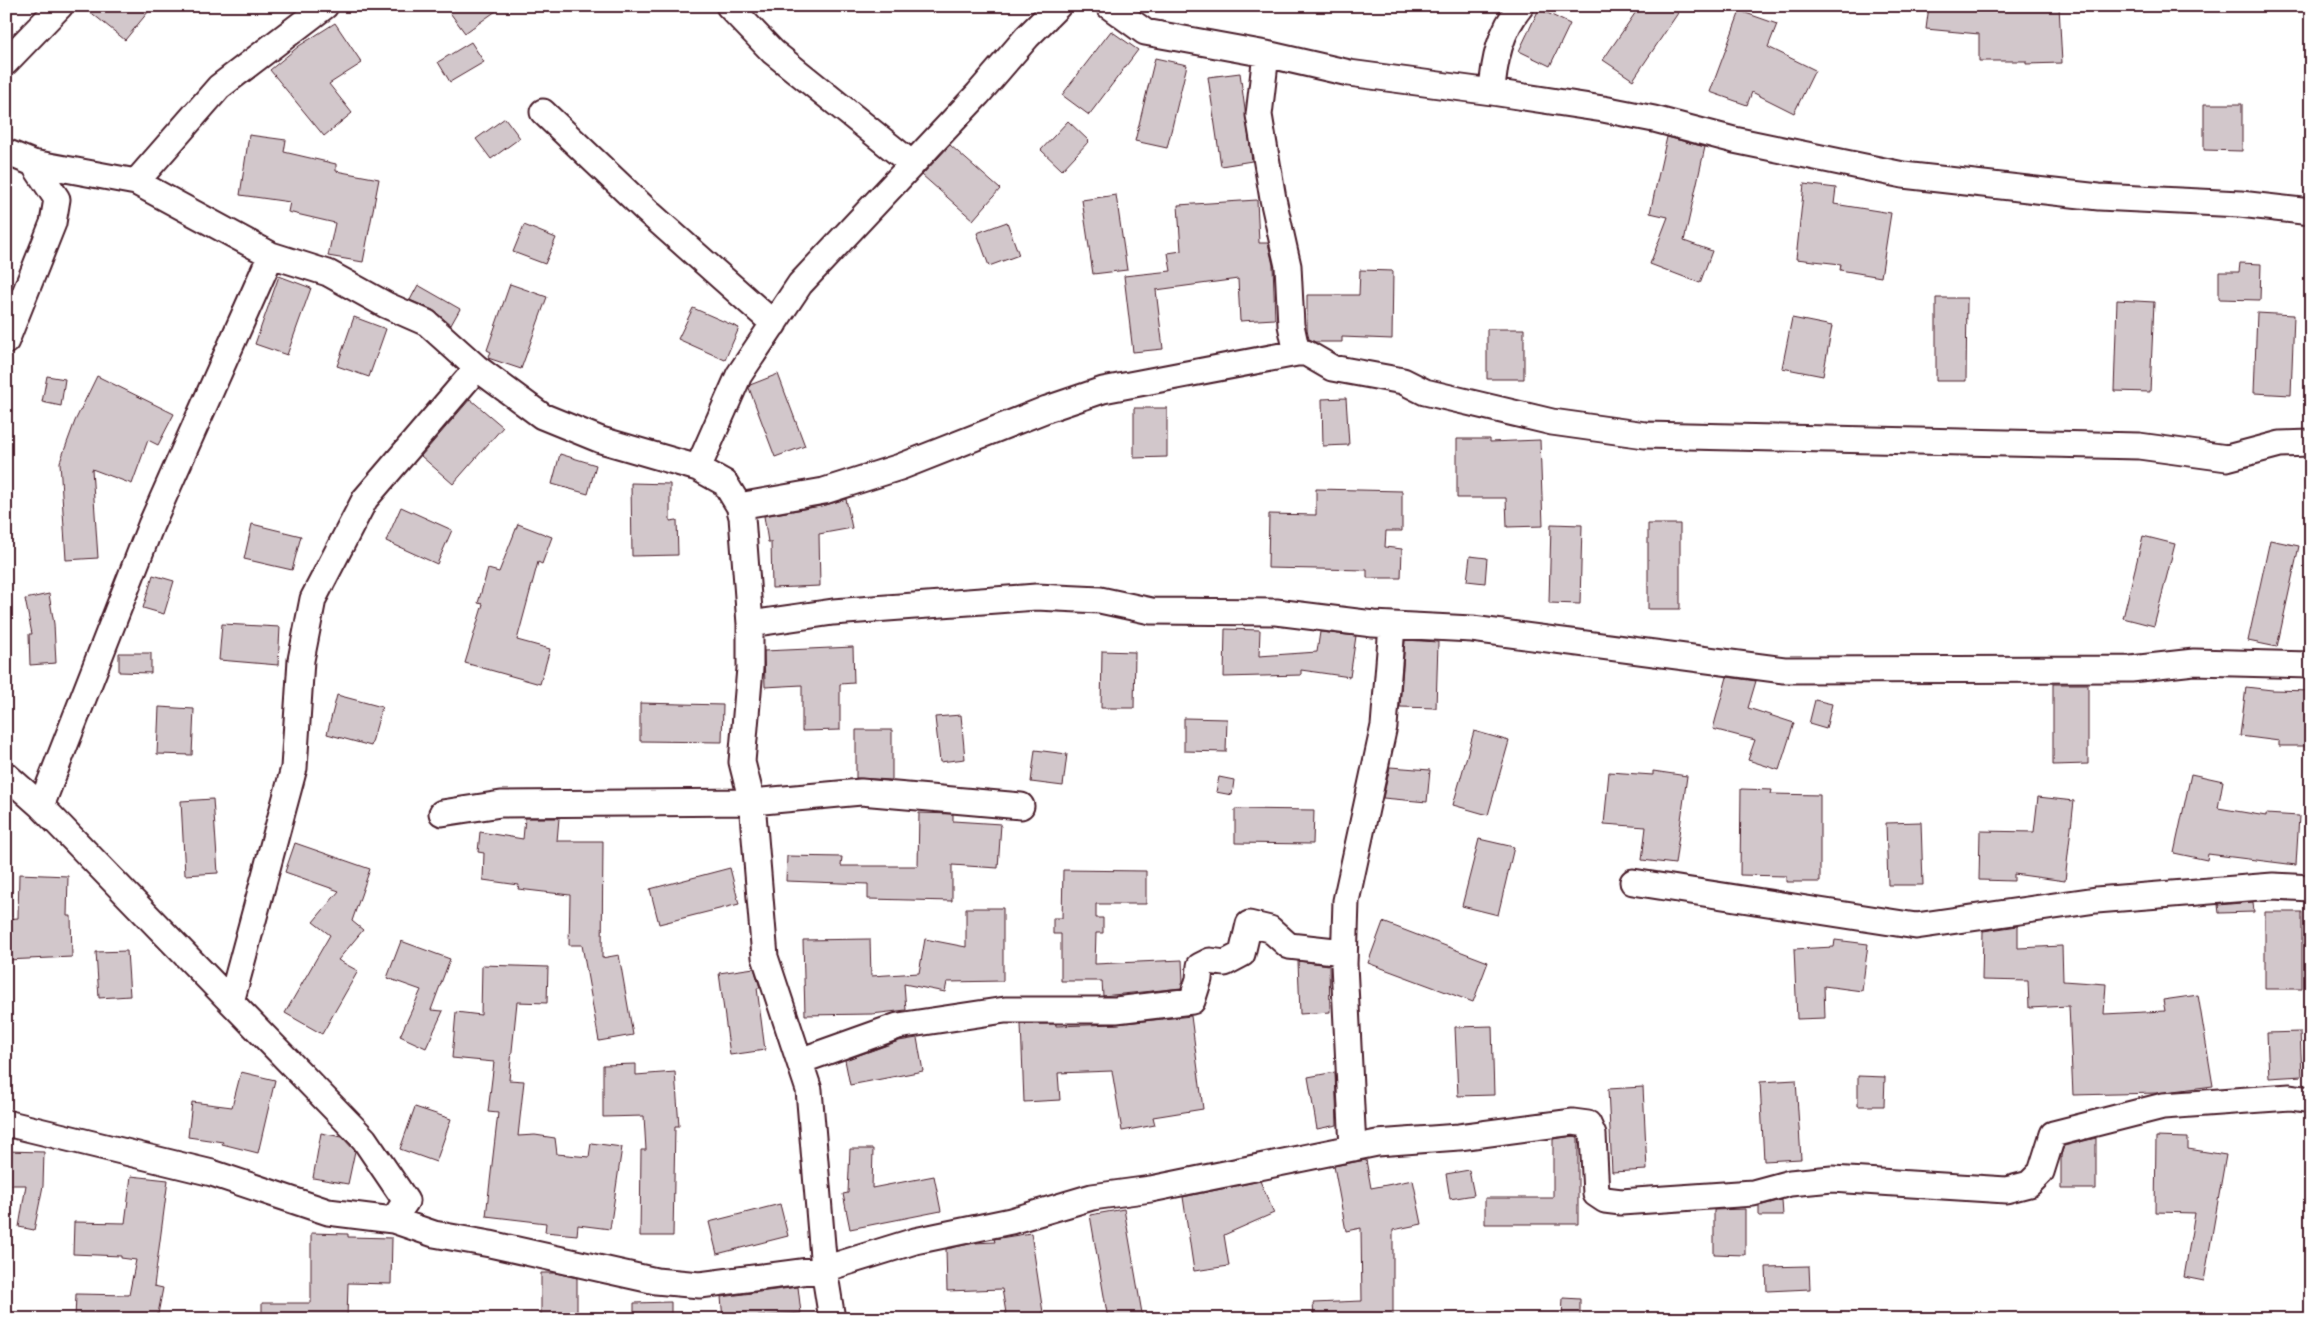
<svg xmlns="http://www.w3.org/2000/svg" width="2317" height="1325" font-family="Sriracha,sans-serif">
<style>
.building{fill:#d2c7cb;stroke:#4a1f2b}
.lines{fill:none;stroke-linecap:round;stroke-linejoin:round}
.minor-casing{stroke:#4a1f2b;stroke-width:29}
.minor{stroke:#fff;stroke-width:25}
</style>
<rect width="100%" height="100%" fill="#fff"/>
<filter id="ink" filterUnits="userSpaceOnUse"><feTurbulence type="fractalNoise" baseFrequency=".02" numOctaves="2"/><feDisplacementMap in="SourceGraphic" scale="10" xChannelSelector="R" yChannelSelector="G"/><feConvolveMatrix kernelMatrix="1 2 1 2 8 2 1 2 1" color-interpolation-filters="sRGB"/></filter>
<g filter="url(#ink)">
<path class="building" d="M83,6H153L125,40Z
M445,6H503L465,33Z
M1640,6H1669L1678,13L1633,80L1603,60Z
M1929,6H2059L2062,63L2026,64V61H1979V34L1926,29Z
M1539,9L1570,24L1550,66L1519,51Z
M1740,11L1777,24L1768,47L1815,70L1794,113L1752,92L1747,105L1710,92Z
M335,23L362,63L329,84L352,113L324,136L270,70L299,46Z
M1111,31L1138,50L1089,115L1062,95Z
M471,42L484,62L450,82L438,62Z
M1155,58L1187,65L1167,148L1135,141Z
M1240,73L1252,161L1221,166L1208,77Z
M2204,104H2242V151L2204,150Z
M505,118L520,138L491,159L476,139Z
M1068,121L1089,141L1062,170L1041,150Z
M249,135L286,140L284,152L336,164V171L379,179L363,262L328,256L335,223L288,212L290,202L240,195Z
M1667,137L1705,147L1684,241L1712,251L1700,283L1650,264L1668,217L1650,213Z
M950,145L1000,189L973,220L922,175Z
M1804,184L1836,188L1834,204L1891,213L1881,277L1840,270L1841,264L1796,259Z
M1116,195L1127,270L1093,274L1082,200Z
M1257,200L1259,243H1268L1273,265L1275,319L1240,321L1238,279L1156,290L1163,349L1133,352L1124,276L1171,271L1168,253L1181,251L1178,205Z
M1007,222L1019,255L989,266L977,233Z
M524,225L556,238L545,264L513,252Z
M2240,263L2261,264L2260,300L2219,299V272H2239Z
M1360,270L1393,271L1392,339L1342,337V342H1315L1309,339L1307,329V295H1359Z
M279,276L311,288L287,355L255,344Z
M510,284L547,297L521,369L488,358L491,352L487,350Z
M418,285L460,309L451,325L433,310L410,300Z
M1936,298H1967L1966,381H1936Z
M2117,300L2154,302L2150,392L2114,391Z
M693,308L739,328L725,360L678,339Z
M2257,313L2294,315L2291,395L2254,393Z
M354,317L386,329L369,377L337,366Z
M1792,318L1832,326L1823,376L1782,368Z
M1487,329H1524V379H1487Z
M778,374L805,446L775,457L749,388L750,385Z
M47,376L65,379L61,406L42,402Z
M97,376L174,414L158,445L148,440L132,484L92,469L98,558L66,560L60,462L75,421Z
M1346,398L1349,445L1323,446L1322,399Z
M470,399L503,427L453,484L421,456Z
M1134,408H1167V457L1134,458Z
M1457,439H1490V442L1540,440L1543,526L1507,527L1506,498H1457Z
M560,454L596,465L588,494L552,484Z
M631,483L670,484V521L677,520L678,555L632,556Z
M1316,489L1402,491V531H1386L1385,547L1402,549L1401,578H1367V570L1268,568L1269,514L1316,515Z
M846,499L852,528L819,534L820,586L772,588L771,542H768L764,516L826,505Z
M401,507L452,530L437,564L386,541Z
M252,524L301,536L292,570L244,559Z
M518,524L552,537L542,564L538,562L517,640L550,649L540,684L465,663L483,604L478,603L488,569L499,572Z
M1551,524L1582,525L1580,604L1549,603Z
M1648,524H1680V609H1648Z
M2143,536L2175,544L2154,626L2123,618Z
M2270,540L2299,546L2277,647L2248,641Z
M1470,556L1487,558L1485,583L1467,581Z
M153,575L174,581L164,614L143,608Z
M49,594L54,624L56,663L30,665L29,634H32L25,599Z
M222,624L280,627L278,665L219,660Z
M1225,629L1260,630L1259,656L1317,652L1320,632L1356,636L1350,677L1301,670V675L1224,677Z
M1405,640L1438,642L1436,708L1400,707Z
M853,647L854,683L840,684V730L802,731V685L765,687L764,651Z
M1102,651L1135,652L1134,708H1101Z
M119,653H151V673L119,672Z
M1727,677L1756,681L1748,708L1794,723L1779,770L1748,760L1755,740L1713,729Z
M2053,684H2088V764L2053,765Z
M2246,687L2272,690L2311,691V746H2279V741L2240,736Z
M337,695L382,707L371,746L327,734Z
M1815,700L1832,704L1826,729L1809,724Z
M640,703L723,705L722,742L640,741Z
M159,707L194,709L192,755L157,754Z
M961,715L965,759L940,762L935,717Z
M1184,718L1227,719L1226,752L1184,751Z
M856,730H892V780L856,778Z
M1474,731L1509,741L1488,815L1453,805Z
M1035,750L1067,754L1063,786L1031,782Z
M1390,767L1430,770L1427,802L1383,798Z
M1653,771L1687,776L1675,864L1642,860L1646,827L1604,824L1609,772L1653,775Z
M2191,774L2223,781L2218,808L2266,816V814L2299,816L2296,865L2208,854L2207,860L2174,853Z
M1219,777L1234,780L1232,795L1216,792Z
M1741,789L1772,790L1771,794L1820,795V882H1786V876L1740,875Z
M2038,797L2074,801L2065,881L2014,874V881L1979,880L1980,831L2034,832Z
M213,799L218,873L185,875L181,801Z
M1235,809L1314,810L1313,844L1235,843Z
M919,813L953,814V821L1001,824L998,868L952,865V901L868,899V884L786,881L787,856L842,857L841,866H918Z
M525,818H559L557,841H603L602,958L619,955L633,1035L599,1041L582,945H569L570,895L518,889L519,885L483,880L484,853L478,852L480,832L523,839Z
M1921,822L1923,885H1888L1886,823Z
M1479,839L1514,847L1498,915L1462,906Z
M295,843L370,869L352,921L363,930L338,960L358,971L322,1034L285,1013L330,935L313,922L339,891L285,872Z
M730,868L739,904L659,924L650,889Z
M1063,870L1146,871V904H1096V918H1103V933H1096L1095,964L1182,960L1183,981L1181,988L1103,996L1102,981H1061V934H1053V918H1062Z
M19,874L68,876L67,916H71L72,957L6,960V919L18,918Z
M2253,902L2254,912L2219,913L2218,905Z
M966,908H1003V981L947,982L945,992L904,984L906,1010L872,1014L805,1015L803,940L870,939L871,976L919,973L925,939L966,947Z
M2265,912H2302V989H2265Z
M1383,922L1488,962L1473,1002L1368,963Z
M2018,926V948L2062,946L2063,981L2106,984L2104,1014L2165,1011L2163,1000L2198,995L2213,1086L2158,1093L2073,1095L2069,1006L2029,1008L2028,981L1982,980L1983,931Z
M1835,940L1868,944L1862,991L1824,986L1825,1018L1797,1019L1794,949L1834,947Z
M401,941L450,959L431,1010L443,1011L426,1048L400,1036L421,990L387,978Z
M127,951L130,996L99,998L96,952Z
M1298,961L1329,965L1330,1012L1300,1014Z
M482,965L548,967L547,1003L517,1002L509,1080L524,1081L518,1136L535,1135L555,1138L557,1154L589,1157L591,1143L622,1147L610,1229L578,1225L577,1235L545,1232L546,1223L486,1216L498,1113L488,1112L494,1062L452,1058L456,1012L481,1015Z
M754,968L760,988H757L765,1050L730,1055L719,973Z
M1191,1016L1203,1109L1153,1117L1155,1125L1122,1131L1112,1071L1058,1073L1060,1100L1024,1102L1021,1024H1056V1026L1116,1024Z
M1492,1026L1494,1095L1458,1096L1455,1027Z
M2300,1032L2302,1076L2269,1078L2267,1033Z
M917,1038L923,1071L850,1085L845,1060L899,1041Z
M636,1064V1075L675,1072L679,1126H675L673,1236H640L641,1150H646L644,1116L603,1117V1065Z
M241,1072L275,1080L258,1153L222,1144L223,1142L188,1137L192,1102L232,1107Z
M1335,1072L1337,1125L1317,1129L1308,1077Z
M1858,1076L1885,1077L1884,1106H1858Z
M1796,1080L1801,1159L1764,1161L1760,1082Z
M1643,1087L1647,1170L1612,1172L1608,1089Z
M415,1107L451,1119L436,1162L400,1149Z
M321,1133L342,1137L355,1151L348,1184L313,1178Z
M1573,1136L1578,1137V1224H1485V1198H1553V1139Z
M2156,1137L2188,1138V1149L2226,1155L2204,1281L2184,1277L2195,1213L2155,1212Z
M2096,1138V1189H2061V1155L2064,1146Z
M850,1149H873L872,1188L934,1176L941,1211L850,1229L843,1194L848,1193Z
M6,1151L44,1152L43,1186L34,1230L19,1227L26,1185H6Z
M1366,1160L1371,1188L1413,1180L1422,1224L1393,1230V1319H1314L1313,1303L1362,1301L1361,1228L1346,1231L1334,1166Z
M1469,1170L1474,1195L1450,1199L1446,1174Z
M131,1176L168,1180L154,1286L163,1288L157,1319H75L76,1294L129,1295L136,1260L121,1258V1256L73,1254L74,1222L125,1223Z
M1260,1181L1274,1213L1224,1235L1229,1266L1194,1271L1183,1197Z
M1782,1200L1783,1216H1759V1206Z
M780,1204L788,1236L717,1254L709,1222Z
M1124,1209L1143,1319H1108L1090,1215Z
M1745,1209V1255L1714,1254V1210Z
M311,1233L348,1234V1237L392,1238L391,1284L348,1283L347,1319H262V1303H311Z
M1031,1233L1044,1319H1007L1002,1289L947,1291L946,1249L974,1243L995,1242L994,1239Z
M1809,1266L1810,1289L1767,1291L1766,1267Z
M541,1273H555L577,1278V1319H541Z
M798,1287L801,1313L723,1319L721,1297Z
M1563,1298L1580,1299V1319H1562Z
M671,1302V1319H634V1303Z"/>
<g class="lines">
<defs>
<path id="minor" d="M729,6L773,52L912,164
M1109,6L1145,32L1266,54L1349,73L1492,92L1603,109L1654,119L1734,140L1903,175L2099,197L2240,204L2311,212
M1266,54L1259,115L1273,199L1288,266L1291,325L1297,353
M6,62L60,6
M1492,92C1494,61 1500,31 1521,6
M543,112L647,211L774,324
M6,152L33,163L136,182L271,255L328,273L386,305L427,323L477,368L542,416L601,440L698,468L725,483L739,506L742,517L750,624V668L742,762L752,802L765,957L809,1090L824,1269L832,1319
M136,182L219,87L325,6
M6,341L53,223L57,199L33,163
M698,468L739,375L800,284L978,94L1027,37L1058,6
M739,506L824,491L900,467L1047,409L1103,390L1297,353H1306L1332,368L1403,381L1425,392L1552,422L1645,435L2139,446L2227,458L2280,444L2311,443
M750,624L833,612L1036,597L1100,600L1151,611L1276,612L1373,624L1472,629L1784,670L2131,669L2194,662L2311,665
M6,775L41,806L364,1139L406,1201L393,1220
M41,806L151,525L271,255
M442,813L501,804L752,802L861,792L1021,806
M1633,882L1916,926L2096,900L2273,886L2311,888
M231,1002L294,768L301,660L313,599L365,499L477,368
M800,1061L898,1026L1005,1010H1116L1192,1001L1199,979L1200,966L1210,961L1225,963L1242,954L1249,924L1270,929L1289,946L1344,952
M6,1123L212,1173L328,1212L393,1220L434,1234L490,1244L656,1281L700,1285L824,1269L915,1241L1011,1221L1092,1197L1151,1189L1377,1143L1459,1137L1573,1122L1588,1124L1593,1135L1596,1194L1605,1200L1621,1202L1753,1193L1790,1183L1832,1179L2006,1190L2029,1184L2041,1172L2053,1134L2163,1106L2290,1097L2311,1100
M1353,1148L1344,964L1346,901L1384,726L1392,626"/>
</defs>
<use href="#minor" class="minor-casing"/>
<use href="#minor" class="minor"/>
</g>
</g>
<rect width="2317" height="1325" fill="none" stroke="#fff" stroke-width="25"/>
<rect x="12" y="12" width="2292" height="1300" fill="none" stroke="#4a1f2b" stroke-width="2" filter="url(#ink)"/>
</svg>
